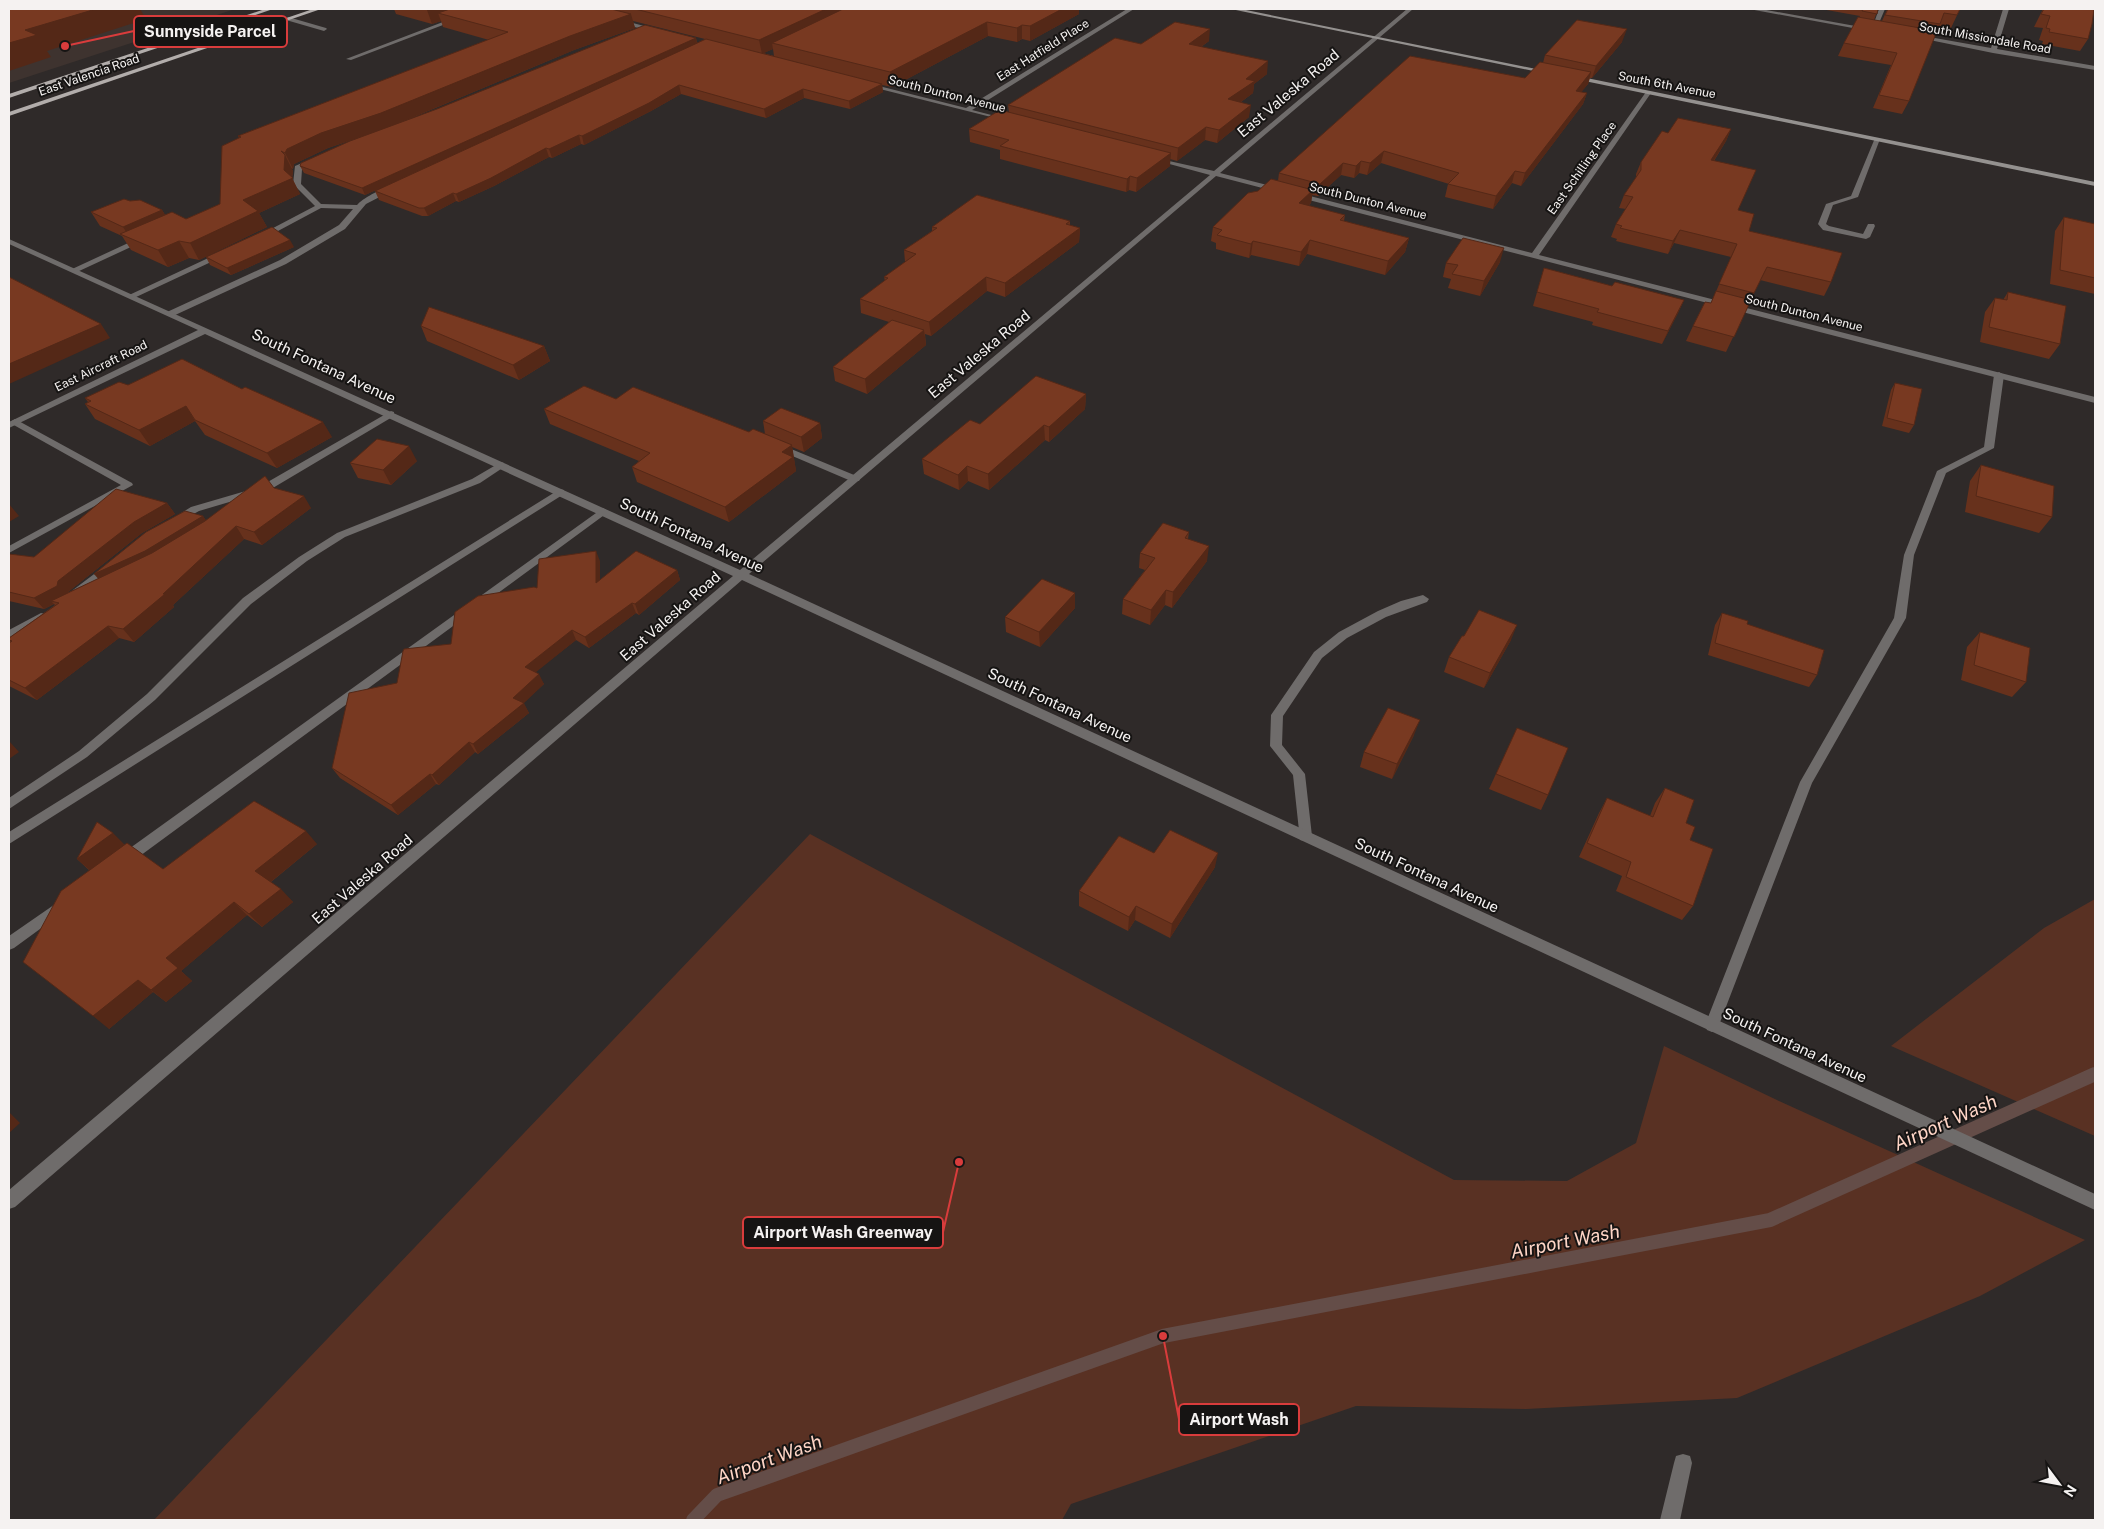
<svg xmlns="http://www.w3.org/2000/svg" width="2104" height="1529" font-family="'Public Sans',sans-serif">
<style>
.built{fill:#3e332f}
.green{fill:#593123}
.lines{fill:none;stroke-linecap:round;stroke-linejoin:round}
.stream{stroke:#644d48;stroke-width:14}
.lane{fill:#6f6c6b;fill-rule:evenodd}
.street{fill:#6f6c6b;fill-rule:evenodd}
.secondary{fill:#94918f;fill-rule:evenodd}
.primary{fill:#b2adab;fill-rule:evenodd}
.wall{fill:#67311c;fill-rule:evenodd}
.shaded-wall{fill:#542817}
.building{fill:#783921;stroke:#542817}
.labels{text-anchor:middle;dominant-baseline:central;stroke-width:4;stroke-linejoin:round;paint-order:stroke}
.far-street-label{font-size:12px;fill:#f5f2f1;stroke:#161413}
.street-label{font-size:15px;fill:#f5f2f1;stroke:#161413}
.near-water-label{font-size:19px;font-style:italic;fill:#fed5c6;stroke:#161413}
.leader{fill:none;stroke:#d93c3c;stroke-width:2}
.callout-dot{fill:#d93c3c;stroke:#161413;stroke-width:2}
.callout{fill:#161413;stroke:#d93c3c;stroke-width:2}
.callout-label{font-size:16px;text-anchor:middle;font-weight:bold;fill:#f5f2f1}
</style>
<rect width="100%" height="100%" fill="#2f2a29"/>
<path class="built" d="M9,9H235L9,83Z"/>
<path class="green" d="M810,834L1454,1180L1567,1181L1636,1143L1664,1046L1779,1101L2085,1240L1980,1296L1737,1398L1526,1409L1356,1406L1071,1504L1062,1520H154Z
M2095,899V1136L1891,1046L2044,928Z"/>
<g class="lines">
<path class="stream" d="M693,1520L717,1495L1163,1336L1770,1220L2095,1074"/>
<path class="lane" d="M477,9H485L351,60L346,59Z
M1879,9H1885L1876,30L1871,31Z
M288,17L326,28L327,29L324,31L286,20Z
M1875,138L1880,139L1858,197L1833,205L1826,224L1829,226L1863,234L1868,224H1874L1875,226L1870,237L1866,239L1823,230L1818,224L1826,204L1851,196Z
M314,158L320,159L302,169L301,184L321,204L357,205C363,198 387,184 395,189L366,204L345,229L286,264L173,316H167V312L280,260L339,225L353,209L321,208L263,239L256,237L315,206L293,184L295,166Z
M139,238L146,240L77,272L70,270Z
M219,253L226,255L134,298L127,296Z
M1999,372L2004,375L1994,448L1946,473L1914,555L1906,618L1812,783L1719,1025L1717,1030L1712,1032L1707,1030L1705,1025L1800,782L1894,618L1904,555L1937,471L1984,447L1994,375Z
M391,411L394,412V416L261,495H253L199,511L179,522L175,523L170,520L191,507L259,487Z
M15,419L132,483L133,485L9,553V546L121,485L12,424L10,422Z
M779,444L859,477L860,479L859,481H851L776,449V445Z
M501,462L504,463V467L480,483L345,537L307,561L251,604L155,700L87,757L9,809V798L79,751L147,694L243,598L299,557L337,533L472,479Z
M560,489L564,490V494L9,844V832Z
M603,508L608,511L607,513L129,864L124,865L119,864L117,860L119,856Z
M110,562L114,564L115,566L114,568L81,596H73L72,593L73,590Z
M1423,595L1429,599L1427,602L1386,617L1347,638L1322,658L1283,716L1282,745L1305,774L1312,836L1310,840L1305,841L1300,840L1293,775L1270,746L1271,715L1314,652L1339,632L1378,611L1401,601Z
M41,613L45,614L47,617L45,620L9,639V630Z
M61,900L66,902L68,906L66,910L14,948L9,950V936Z
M1683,1454L1690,1456L1692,1463L1680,1520H1660L1674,1463L1676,1456Z"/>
<path class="street" d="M1127,9H1134L972,110L1007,119V121L864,85L867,83L966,108Z
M1407,9H1413L1220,173L1532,253L1646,92H1650L1651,93L1539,255L2095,397V403L1216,176L749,574L2095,1194V1210L742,580L15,1207L9,1209V1190L733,576L205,334L9,428V422L198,330L9,244V239L740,570L1210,175L1151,159V157L1214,171Z
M1749,9H1761L1872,29L1869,31Z
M2003,9H2009L1997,49L2095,66V70L1993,53L1915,37L1918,35L1991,48Z
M618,19L659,30L660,31L657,33L616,22Z"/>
<path class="secondary" d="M1231,9H1241L1551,72L1548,74Z
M1572,75L2095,182V186L1570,78L1569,77Z"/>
<path class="primary" d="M265,9H273L9,98V94Z
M313,9H321L9,116V112Z"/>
</g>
<path class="wall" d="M394,9H1080L1079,10V14L1030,41L1022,39L1017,42L988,36L892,87L882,85L883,92L850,109L804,98L766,118L681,94L651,111L584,145L581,144L552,158L549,157L494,186L459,202L456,201L428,216H422L379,200L375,191L429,166L365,195L304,173L300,166L364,136L328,148L294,164L293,169L291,168L293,171L292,178L300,194L259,213L267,227L199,260L189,258L168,267L131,250L122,236L100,226L91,212L130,201L162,210L165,215L186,219L220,204L239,138L238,136L489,40L443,27L441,21L432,24L396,14ZM633,21L705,39L697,43L696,38L402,122L574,50L635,28ZM773,49L774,56L763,53Z
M1821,9H1878L1874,20L1882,21L1887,10L1886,9H1960L1951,28L1939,26L1909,101L1902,114L1873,108L1891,65L1838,56L1844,43L1860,16Z
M2043,9H2094L2088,39L2080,51L2042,44L2043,41L2039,40L2043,28L2034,27Z
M1209,41L1201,47L1267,74L1254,84L1253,93L1241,102L1249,117L1217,143L1205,140L1177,161L1170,159V166L1136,192L1129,190L1126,192L1000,159V150L970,142L969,129L1009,112L1008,105L1141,44Z
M1622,42L1592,78H1590L1588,84L1581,92L1587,93L1583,104L1521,186L1512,183L1493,209L1445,197L1448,184H1449L1381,163L1367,175L1359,173L1354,178L1341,175L1318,196L1312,195L1311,203L1308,206L1345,215L1344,221L1409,238L1405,252L1385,275L1307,254L1299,266L1251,255L1249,258L1216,249V243L1211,241L1213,227L1258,191L1278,181L1279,173L1525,78L1543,63L1545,55Z
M1731,129L1726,141L1714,161L1749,231L1831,282L1824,296L1760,280L1726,352L1686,341L1693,326L1711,303L1731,257L1674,243L1668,254L1616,241L1617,239L1611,237L1616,224L1626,209L1619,208L1624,195L1636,178V174L1641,162L1668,133Z
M2064,217L2095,224V294L2050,284L2055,231Z
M1070,221V225L1080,228L1079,242L1005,297L987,291L931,336L925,334L926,345L867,394L835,381L833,367L889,322L861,313L860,299L885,281L884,277L905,262L904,250L932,231V227Z
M294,247L231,275L210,265L206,257Z
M1500,262L1480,296L1448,288L1451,279L1443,277L1446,263Z
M1544,268L1612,286L1684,300L1678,313L1662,344L1592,325L1593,322L1533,306Z
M2008,292L2060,344L2049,359L1980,342L1985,312L1995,298L2003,300Z
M421,326L544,346L550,361L519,380L427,341Z
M1895,383L1914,425L1909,433L1882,426L1891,390Z
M128,385L332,437L277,468L205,435L195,421L150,446L95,419L85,404L88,402L85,398Z
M1086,394L1085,409L1049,442L1045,440L989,490L968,481L959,490L924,474L922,459L980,424Z
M616,399L749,432L765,434L763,421L820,423L822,438L804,452L792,447L796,471L729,522L637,482L632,467L639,461L550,424L544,409Z
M417,461L391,485L358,478L350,463Z
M1981,465L2052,517L2039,533L1965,512L1970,481Z
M274,488L311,508L262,545L244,539L173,605L174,607L134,642L119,638L37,700L9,686V638L55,605L54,604L44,609L9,601V554L34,557L167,503L175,514L142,533L68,592L67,593L98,579L203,516L206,521Z
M1189,532L1188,539L1207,561L1172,608L1165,605L1150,625L1122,614L1123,599L1145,570L1139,568L1140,553Z
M600,561V580L677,570L680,580L639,615L636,613L589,648L576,640L535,672L544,684L523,703L529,713L478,754L475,752L439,785L436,784L398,815L340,778L332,768L397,683L451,644L537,588Z
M1075,608L1040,647L1006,632L1005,617Z
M1722,613L1747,624L1817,675L1809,687L1708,655L1715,625Z
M1980,632L2026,682L2012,697L1961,680L1967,647Z
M1511,640L1484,688L1444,672L1449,657Z
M1517,728L1548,795L1541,810L1489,789Z
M1414,735L1392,779L1360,767L1364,752Z
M1665,788L1686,823L1690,840L1693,906L1682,920L1616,891L1622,876L1579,857L1599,813L1607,798L1650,816L1655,803Z
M317,844L271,882L293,902L262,927L247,915L181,971L192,981L166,1002L153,992L109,1029L90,871L77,859L125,845L163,869Z
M1154,853L1215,867L1170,938L1135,920L1128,931L1079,906V891Z"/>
<path class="shaded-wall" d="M96,9H140L146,19L47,51L51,57L9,71V43L25,30Z
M431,9H472L438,13L441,21L432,24L427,10Z
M826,9H857L772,43L773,49L762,54L759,40Z
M1062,9H1080L1079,10V14L1030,41V26Z
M631,14L635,28L574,50L387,128L328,148L294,164L293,169L285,153L287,149L321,133L570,36Z
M987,22L988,36L892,87L890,72Z
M1022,25V39L1017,42V28Z
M1210,29L1209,41L1188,56L1189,44Z
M1627,29L1622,42L1592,78L1596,66Z
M696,38L697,44L365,195L362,188Z
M1268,61L1267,74L1254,84L1253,93L1227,112L1228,99L1246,79Z
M1591,72L1588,84L1573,102L1576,91Z
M882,84L883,92L850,109L849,101Z
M679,85L681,94L651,111L584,145L582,136Z
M803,89L804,98L766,118L764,109Z
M1587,93L1583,104L1521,186L1525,173Z
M1251,105L1249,117L1217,143L1219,130Z
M1206,127L1205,140L1177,161L1178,148Z
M1731,129L1726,141L1706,173L1711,160Z
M579,135L581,144L552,158L549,149Z
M546,148L549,157L494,186L459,202L456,194Z
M1384,151L1381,163L1367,175L1370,163Z
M1171,153L1170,166L1136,192L1137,178Z
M285,155L293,171L292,178L300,194L259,213L267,227L199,260L190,243L243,200L284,170Z
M1361,161L1359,173L1354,178L1356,166Z
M1343,163L1341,175L1318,196L1320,184Z
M1515,171L1512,183L1493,209L1496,196Z
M1130,176L1129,190L1126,192L1127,179Z
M1313,190L1311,203L1296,217L1299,203Z
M453,193L456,201L428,216L424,208Z
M162,210L171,224L130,238L123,227Z
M1080,228L1079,242L1005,297V283Z
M1680,230L1674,243L1668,254L1673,241Z
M1409,238L1405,252L1385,275L1388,261Z
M290,240L294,247L231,275L227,268Z
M1310,240L1307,254L1299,266L1301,252Z
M179,241L189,258L168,267L158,250Z
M1253,241L1251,255L1249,258L1251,244Z
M1504,248L1500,262L1480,296L1484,281Z
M986,277L987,291L931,336L929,322Z
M1684,300L1678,313L1662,344L1668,331Z
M101,324L110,338L9,384V364Z
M924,330L926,345L867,394L865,379Z
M544,346L550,361L519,380L513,365Z
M1086,394L1085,409L1049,442V427Z
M186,406L195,421L150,446L139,430Z
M323,422L332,437L277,468L267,453Z
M820,423L822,438L804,452L801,437Z
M1044,425L1045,440L989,490L988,474Z
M792,445L796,471L729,522L725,507L782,452Z
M409,446L417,461L391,485L383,470Z
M967,466L968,481L959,490L958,475Z
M304,496L311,508L262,545L254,532Z
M167,503L175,514L142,533L68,592L66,597L51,601L54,604L44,609L34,598L58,581L134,522Z
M9,504L19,516L9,522Z
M203,516L208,523L101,582L94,574Z
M236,526L244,539L173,605L174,607L134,642L123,629Z
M1209,546L1207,561L1172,608L1173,592Z
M596,551L600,561V594L596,583Z
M677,570L680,580L639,615L635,604Z
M1166,590L1165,605L1150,625L1151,610Z
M1075,593V608L1040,647L1039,632Z
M632,603L636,613L589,648L585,637Z
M1517,625L1511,640L1484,688L1490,673Z
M108,626L119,638L37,700L25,688Z
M572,630L576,640L530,677L525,667Z
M539,674L544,684L521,706L524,703L529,713L478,754L473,744L513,698Z
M1420,720L1414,735L1392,779L1397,764Z
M9,741L19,752L9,759Z
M469,742L475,752L439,785L432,775Z
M430,774L436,784L398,815L391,805Z
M306,831L317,844L268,884L255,871Z
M113,833L128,848L93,873L77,859Z
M1218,853L1215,867L1170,938L1172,924Z
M281,889L293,902L262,927L249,914Z
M234,902L247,915L181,971L192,981L166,1002L151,990L166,958Z
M1136,906L1135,920L1128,931L1129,917Z
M138,980L153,992L109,1029L93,1016Z
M9,1112L20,1123L9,1133Z"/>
<path class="building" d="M9,9H96L25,30L37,35L9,43Z
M450,9H611L631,14L570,36L381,113L321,133L287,149L285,153L281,151L285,155L284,170L293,178L243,200L258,211L190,243L179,241L158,250L120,234L172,212L186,219L220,204L222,146L241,137L238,136L508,32L438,13Z
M635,9H826L759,40Z
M843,9H1062L1030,26L1022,25L1017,28L987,22L890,72L772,43Z
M1863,9H1878L1877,14L1862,11Z
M1888,9H1960L1957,15L1944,13L1940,24L1885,15Z
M2044,9H2094L2092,24L2088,39L2049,32L2050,29L2046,28L2050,16L2041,14Z
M1858,17L1937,31L1909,101L1879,95L1897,53L1844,43Z
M1577,20L1627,29L1596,66L1545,55Z
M1175,22L1210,29L1189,44L1268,61L1246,79L1255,81L1228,99L1251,105L1219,130L1206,127L1178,148L1008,105L1115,38L1141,44Z
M645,25L696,38L362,188L300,166L301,163L350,141L437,109Z
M706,39L882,84L849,101L803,89L764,109L679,85L649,103L582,136L579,135L549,149L546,148L491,178L456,194L453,193L424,208H419L375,191Z
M1410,56L1525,78L1540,62L1591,72L1576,91L1587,93L1525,173L1515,171L1496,196L1448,184L1459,173L1384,151L1370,163L1361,161L1356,166L1343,163L1320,184L1279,173Z
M1000,110L1171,153L1137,178L1130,176L1127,179L1000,146L1009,140L969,129Z
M1678,118L1731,129L1711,160L1756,170L1738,210L1754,214L1749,231L1842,253L1831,282L1767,267L1754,293L1719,284L1737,244L1680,230L1673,241L1620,228L1622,226L1616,224L1633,197L1624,195L1641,170V162L1662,131L1668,133Z
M1271,179L1313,190L1299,203L1345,215L1340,220L1409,238L1388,261L1310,240L1301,252L1253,241L1251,244L1217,235L1222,230L1213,227L1248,193L1258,191Z
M977,195L1070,221L1066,224L1080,228L1005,283L986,277L929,322L860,299L888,278L884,277L916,254L904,250L937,228L932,227Z
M124,199L130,201L140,200L162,210L123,227L91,212Z
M2064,217L2095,224V278L2060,270Z
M272,227L290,240L227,268L206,257Z
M1463,238L1504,248L1484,281L1452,274L1458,265L1446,263Z
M1544,268L1612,286L1615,282L1684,300L1668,331L1597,312L1599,309L1537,292Z
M9,277L101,324L9,364Z
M1716,291L1751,300L1734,337L1693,326L1705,302L1711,303Z
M2008,292L2066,306L2060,344L1989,327L1995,298L2007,300Z
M429,307L544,346L513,365L421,326Z
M892,320L924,330L865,379L833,367Z
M182,359L242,389L245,387L323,422L267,453L195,420L186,406L139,430L85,404L91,401L85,398L119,382L128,385Z
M1036,376L1086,394L1049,427L1044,425L988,474L967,466L958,475L922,459L970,420L980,424Z
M1895,383L1922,389L1914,425L1887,418Z
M584,386L616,399L633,387L749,432L753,429L792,445L782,452L793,457L725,507L632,467L650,453L544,409Z
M781,408L820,423L801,437L763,421Z
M377,439L409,446L383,470L350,463Z
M1981,465L2054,486L2052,517L1976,496Z
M265,476L274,488L304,496L254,532L236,526L163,594H165L123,629L108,626L25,688L9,680V643L12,641L9,640V638L59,603L51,601L152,553L205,521Z
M116,489L167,503L134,522L58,581L57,586L34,598L9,592V554L34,557Z
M185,511L203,516L145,551L94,574L146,532Z
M1163,523L1189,532L1185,538L1209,546L1173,592L1166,590L1151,610L1123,599L1155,558L1140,553Z
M596,551V583L636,551L677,570L635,604L632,603L585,637L572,630L525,667L539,674L513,698L524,703L473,744L469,742L432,775L430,774L391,805L332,768L349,693L397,683L403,651L404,649L451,644L455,612L478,596L534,587L537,588L539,559Z
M1042,579L1075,593L1039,632L1005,617Z
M1479,610L1517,625L1490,673L1449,657L1462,636H1464Z
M1722,613L1748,621L1747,624L1824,650L1817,675L1715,643Z
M1980,632L2030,648L2026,682L1974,665Z
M1388,708L1420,720L1397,764L1364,752Z
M1517,728L1568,748L1548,795L1496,774Z
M1665,788L1694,800L1686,823L1695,827L1690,840L1713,849L1693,906L1626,877L1631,862L1587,843L1607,798L1653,817Z
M254,801L306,831L255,871L281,889L249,914L234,902L166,958L178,968L151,990L138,980L93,1016L23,962L61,891L127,843L163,869Z
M97,822L113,833L77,859Z
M1170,830L1218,853L1172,924L1136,906L1129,917L1079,891L1119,836L1154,853Z"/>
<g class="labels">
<g class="far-street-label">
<text transform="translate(1985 38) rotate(10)">South Missiondale Road</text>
<text transform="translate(1043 50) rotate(-32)">East Hatfield Place</text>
<text transform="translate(89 75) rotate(-19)">East Valencia Road</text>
<text transform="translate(1667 85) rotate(11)">South 6th Avenue</text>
<text transform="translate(947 94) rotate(14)">South Dunton Avenue</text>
<text transform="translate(1582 168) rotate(-55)">East Schilling Place</text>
<text transform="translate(1368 201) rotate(14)">South Dunton Avenue</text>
<text transform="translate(1804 313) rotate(14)">South Dunton Avenue</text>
<text transform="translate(101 366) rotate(-26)">East Aircraft Road</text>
</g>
<g class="street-label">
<text transform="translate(1288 93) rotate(-40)">East Valeska Road</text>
<text transform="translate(979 354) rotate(-40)">East Valeska Road</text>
<text transform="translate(324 366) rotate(25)">South Fontana Avenue</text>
<text transform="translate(692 535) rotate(25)">South Fontana Avenue</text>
<text transform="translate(670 616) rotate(-41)">East Valeska Road</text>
<text transform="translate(1060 705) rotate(25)">South Fontana Avenue</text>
<text transform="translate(1427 875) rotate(25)">South Fontana Avenue</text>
<text transform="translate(362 879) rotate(-41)">East Valeska Road</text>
<text transform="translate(1795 1045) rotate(25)">South Fontana Avenue</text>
</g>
<g class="near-water-label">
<text transform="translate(1945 1122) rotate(-24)">Airport Wash</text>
<text transform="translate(1565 1241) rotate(-11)">Airport Wash</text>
<text transform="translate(769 1459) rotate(-20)">Airport Wash</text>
</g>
</g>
<path class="leader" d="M65 46L134 31M959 1162L943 1232M1163 1336L1179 1419"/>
<g class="callout-dot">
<circle cx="65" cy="46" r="5"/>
<circle cx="959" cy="1162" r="5"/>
<circle cx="1163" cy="1336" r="5"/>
</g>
<g class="callout">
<rect x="134" y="16" width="153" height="31" rx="5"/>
<rect x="743" y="1217" width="200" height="31" rx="5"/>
<rect x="1179" y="1404" width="120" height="31" rx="5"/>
</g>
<g class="callout-label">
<text x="210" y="37">Sunnyside Parcel</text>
<text x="843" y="1238">Airport Wash Greenway</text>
<text x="1239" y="1425">Airport Wash</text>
</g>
<rect width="2104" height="1529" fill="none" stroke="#f5f2f1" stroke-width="20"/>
<g transform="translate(2059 1484) rotate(122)" stroke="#161413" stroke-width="4" paint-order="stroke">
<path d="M0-4L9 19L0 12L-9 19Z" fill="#f5f2f1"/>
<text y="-8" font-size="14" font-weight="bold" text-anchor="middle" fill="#f5f2f1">N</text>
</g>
</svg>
